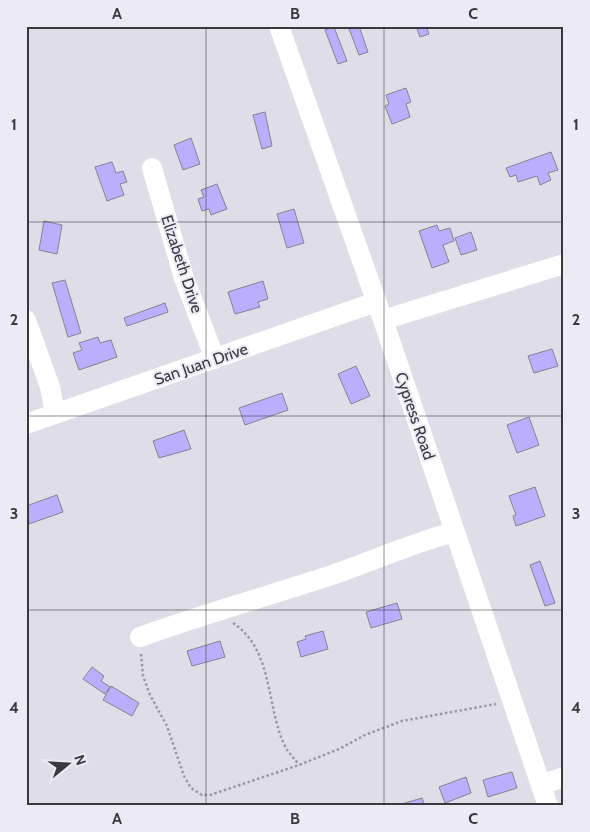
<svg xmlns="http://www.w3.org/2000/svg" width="590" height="832" font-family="Cabin,sans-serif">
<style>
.building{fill:#baaefd;stroke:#85848d}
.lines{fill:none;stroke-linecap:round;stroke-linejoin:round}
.path{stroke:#9a99a1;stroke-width:2.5;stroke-dasharray:2.5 2.5;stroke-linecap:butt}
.minor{stroke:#fff;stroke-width:20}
.grid{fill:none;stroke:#39393d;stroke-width:1;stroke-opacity:0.55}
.labels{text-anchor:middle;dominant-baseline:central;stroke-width:4;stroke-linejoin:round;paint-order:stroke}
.street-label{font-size:16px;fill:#39393d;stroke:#ebeaf5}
.neatline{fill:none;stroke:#39393d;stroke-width:2}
.grid-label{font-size:16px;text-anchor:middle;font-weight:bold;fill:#39393d}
</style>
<rect width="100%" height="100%" fill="#dedde8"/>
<path class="building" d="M348,26H359L368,52L359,55Z
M416,26H426L429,34L420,37Z
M334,27L347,61L338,64L325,30Z
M406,88L411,102L406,104L410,117L392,124L385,106L389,104L386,95Z
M265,112L272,146L262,149L253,115Z
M191,138L200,164L183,170L174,145Z
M551,152L558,170L548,173L551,180L540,185L537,176L518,182L516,175L510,177L506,168Z
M112,162L116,173L123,171L127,182L120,184L124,195L107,201L95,167Z
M217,184L227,209L211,215L209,209L202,211L198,199L204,197L201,190Z
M294,209L304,243L287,248L277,214Z
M44,221L62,225L57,254L39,250Z
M437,225L439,231L450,228L454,241L443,245L449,262L432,268L419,231Z
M471,232L477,250L461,255L455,238Z
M65,280L81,333L68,337L52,283Z
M263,281L268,299L258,302L260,307L235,314L228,292Z
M165,303L168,312L127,326L124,318Z
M98,337L100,343L111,340L117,357L79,370L73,353L82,350L79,343Z
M552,349L558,366L534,373L528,356Z
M356,366L370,396L351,404L338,374Z
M282,393L288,410L245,425L239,408Z
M529,417L539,445L517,453L507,425Z
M184,430L191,449L159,458L153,441Z
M535,487L545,516L516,526L513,516L516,515L509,496Z
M57,495L63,512L29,524L26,506Z
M540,561L555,603L545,606L530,565Z
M397,603L402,619L371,628L366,612Z
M323,631L328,649L301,657L297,642L306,639L305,636Z
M220,641L225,657L192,666L187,651Z
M92,667L104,676L101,681L110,687L105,694L83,679Z
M111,686L139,703L132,716L103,700Z
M512,772L517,788L488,797L483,780Z
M466,777L471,793L445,803L439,787Z
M422,798L425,806H399L398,805Z"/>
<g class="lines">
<path class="path" d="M233,623C274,650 266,708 285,746C289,754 294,758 299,765
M141,654L143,676L150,695L167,726L184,776L191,788L202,795H210L299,765L339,749L365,735L402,721L496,704"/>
<path class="minor" d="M279,26L383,320L548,806
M152,168L184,278L215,359
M26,320L50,387L55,414
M383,320L564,264
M26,424L376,302
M140,637C204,614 268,596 332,575C373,561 412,543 454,532
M541,785L564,777"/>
</g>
<path class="grid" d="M206,26V806M384,26V806M26,222H564M26,416H564M26,610H564"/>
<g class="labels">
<g class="street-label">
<text transform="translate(182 264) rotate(72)">Elizabeth Drive</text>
<text transform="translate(201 364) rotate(-19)">San Juan Drive</text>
<text transform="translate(415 416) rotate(71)">Cypress Road</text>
</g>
</g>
<rect width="590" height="832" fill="none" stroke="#ebeaf5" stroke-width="55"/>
<g transform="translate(68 764) rotate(72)" stroke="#ebeaf5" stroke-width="4" paint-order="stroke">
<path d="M0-4L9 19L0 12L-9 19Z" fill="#39393d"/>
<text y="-8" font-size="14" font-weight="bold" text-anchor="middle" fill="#39393d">N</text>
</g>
<rect x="28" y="28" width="534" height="776" class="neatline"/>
<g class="grid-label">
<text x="117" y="19">A</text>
<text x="295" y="19">B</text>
<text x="473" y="19">C</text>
<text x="14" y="130">1</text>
<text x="576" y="130">1</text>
<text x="14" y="325">2</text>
<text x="576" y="325">2</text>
<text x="14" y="519">3</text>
<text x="576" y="519">3</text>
<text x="14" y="713">4</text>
<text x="576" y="713">4</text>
<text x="117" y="824">A</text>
<text x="295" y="824">B</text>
<text x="473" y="824">C</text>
</g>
</svg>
